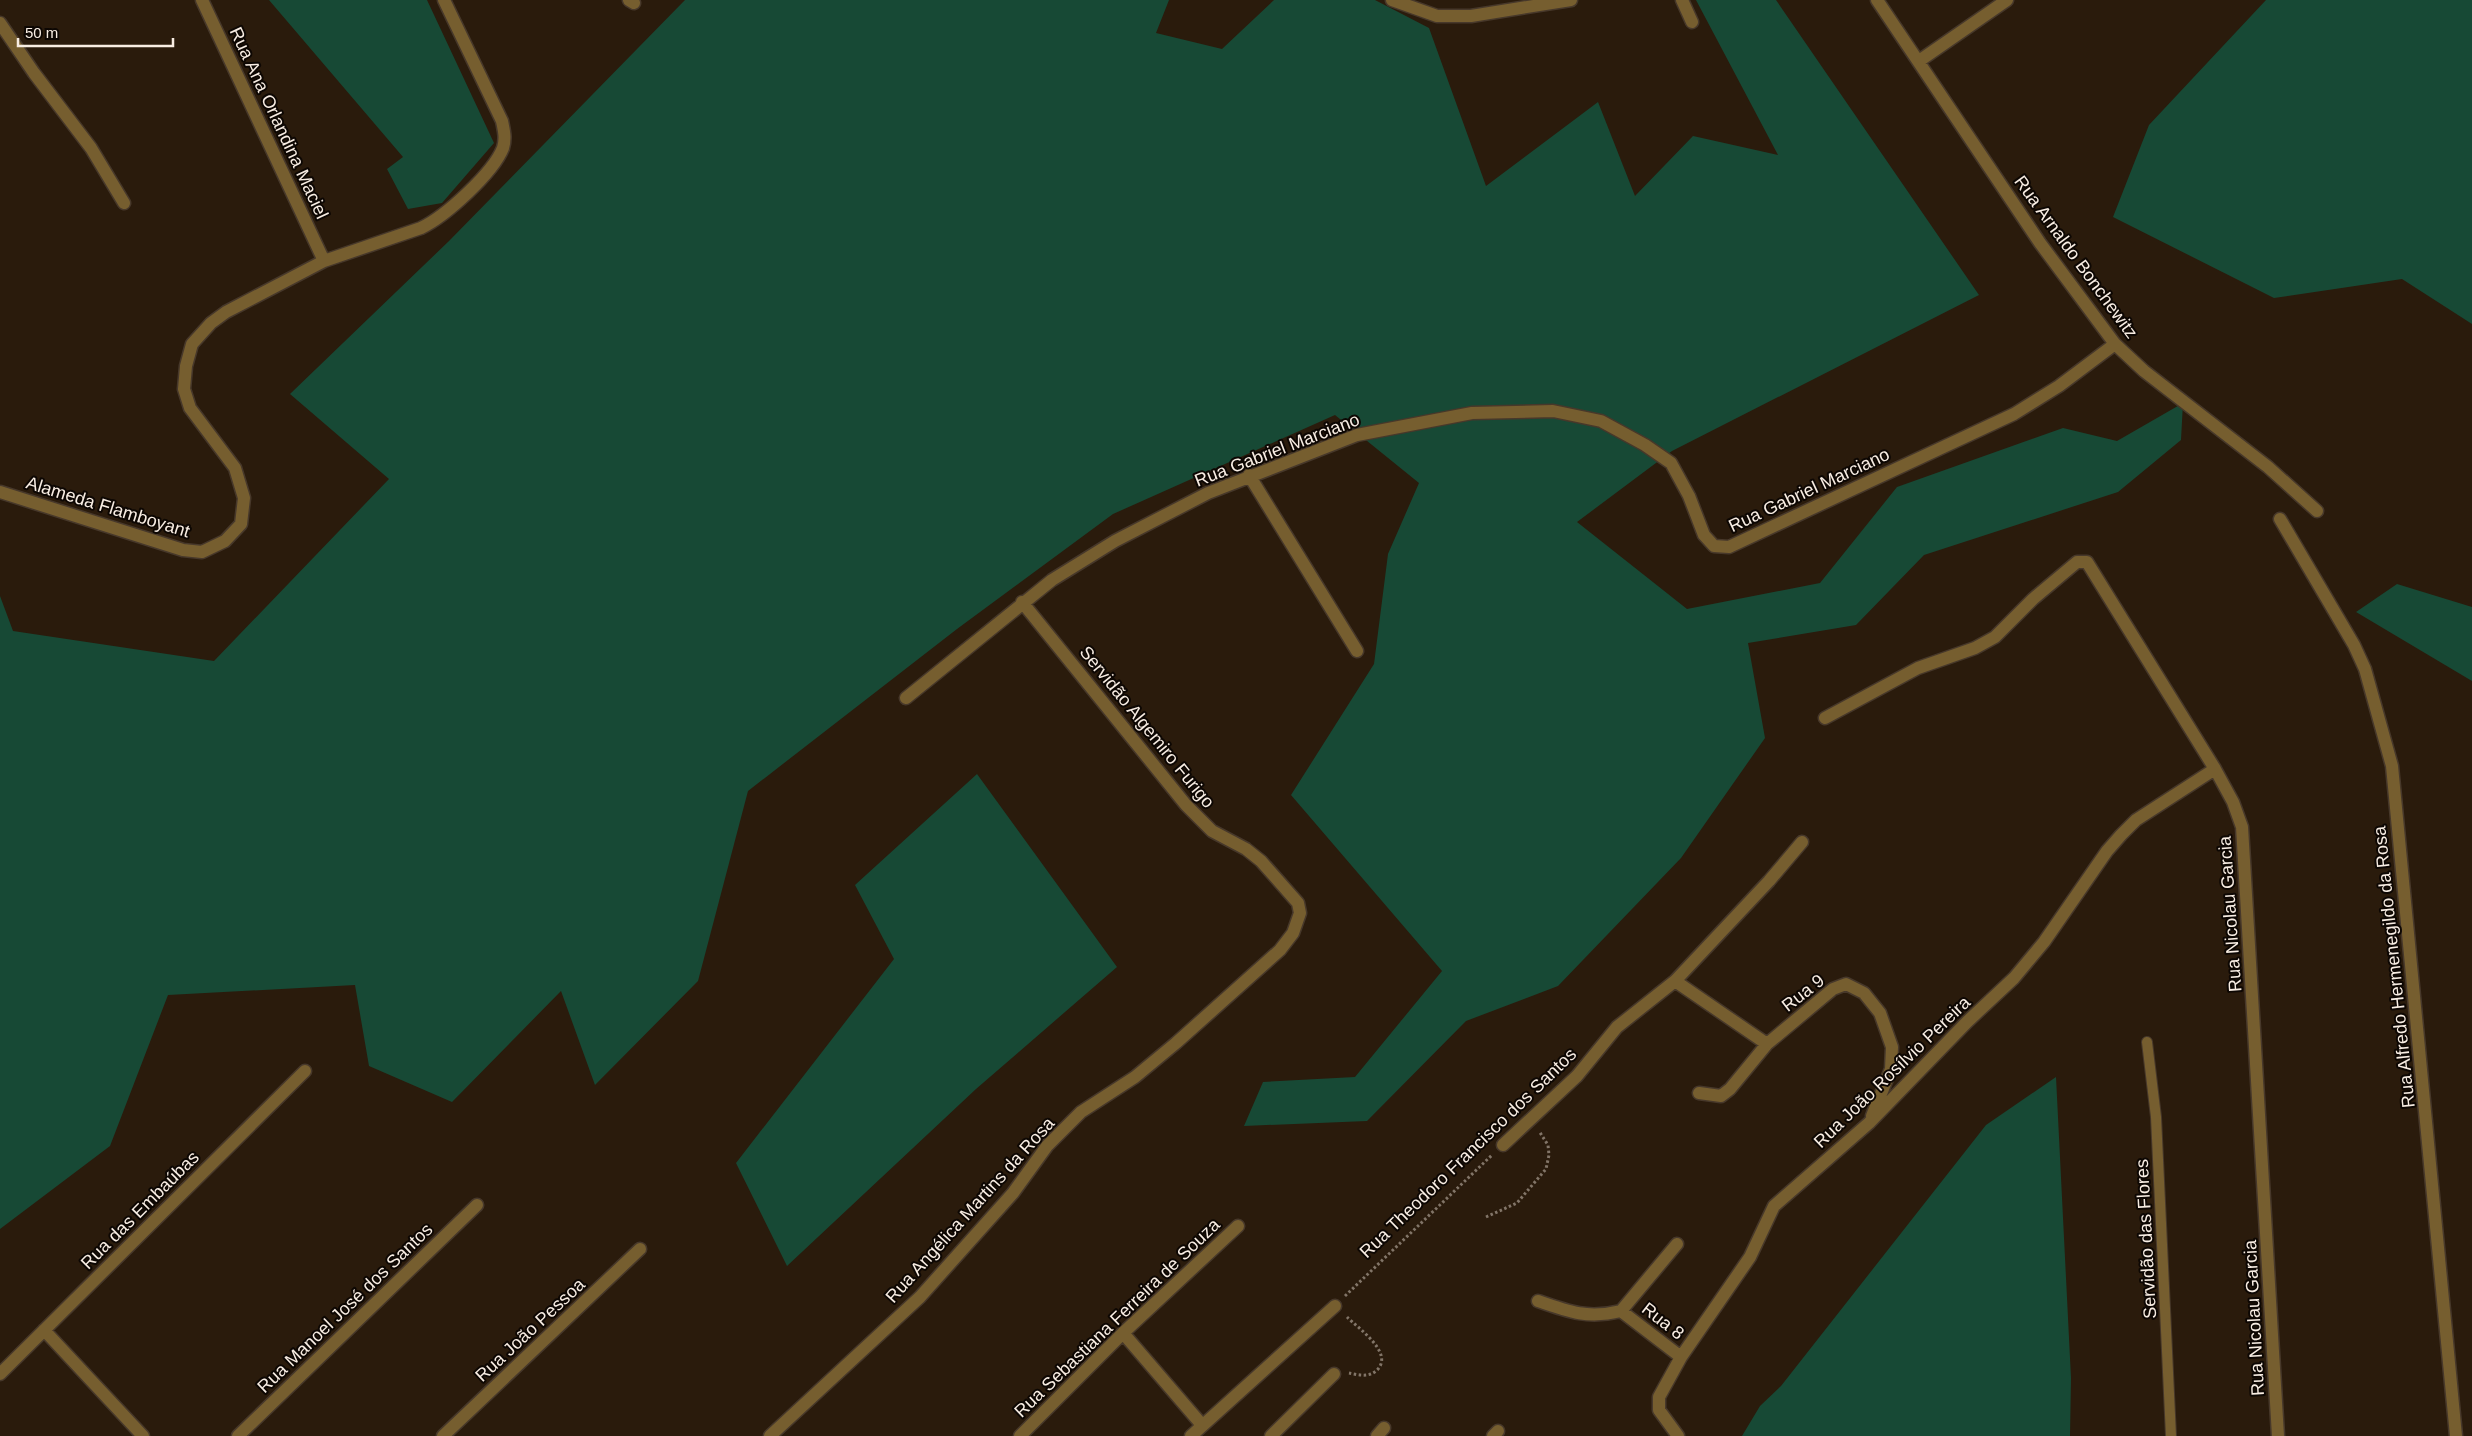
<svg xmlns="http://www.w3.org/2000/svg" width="2472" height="1436" font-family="Helvetica,sans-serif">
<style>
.green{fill:#174935}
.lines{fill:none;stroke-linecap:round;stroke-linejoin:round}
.service-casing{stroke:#47382a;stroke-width:12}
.minor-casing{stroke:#47382a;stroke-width:15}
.path{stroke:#827568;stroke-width:3;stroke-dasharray:2.5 2.5;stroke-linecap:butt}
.service{stroke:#765e2f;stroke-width:10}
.minor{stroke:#765e2f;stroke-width:12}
.labels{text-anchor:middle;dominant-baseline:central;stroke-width:4;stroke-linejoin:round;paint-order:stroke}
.street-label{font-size:18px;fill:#f8ede3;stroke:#0d0703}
</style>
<rect width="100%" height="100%" fill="#2a1b0c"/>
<path class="green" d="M269,0H427L494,143L442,203L408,209L387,169L403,157Z
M685,0H1169L1156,33L1222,49L1274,0H1375L1429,28L1486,186L1598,102L1635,196L1693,136L1778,155L1696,0H1776L1979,295L1672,451L1577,522L1687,609L1820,583L1897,487L2063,428L2117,441L2183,403L2181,440L2118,492L1924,555L1856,625L1748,643L1765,738L1681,858L1558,986L1466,1021L1367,1121L1244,1126L1263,1082L1355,1077L1442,971L1291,795L1374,664L1388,554L1419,483L1335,415L1113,514L957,629L748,791L698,981L595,1085L561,991L452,1102L369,1066L355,985L168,995L110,1146L0,1229V596L13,631L214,661L389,479L290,394L449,241Z
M2266,0H2472V324L2402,279L2274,298L2113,217L2149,125Z
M2397,584L2472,607V681L2356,612Z
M977,774L1117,967L976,1089L787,1266L736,1163L894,959L855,885Z
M2056,1077L2071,1378L2070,1436H1742L1760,1406L1781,1386L1986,1125Z"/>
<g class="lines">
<defs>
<path id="service" d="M2147,1042L2156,1117L2171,1436"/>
<path id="minor" d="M202,0L324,261
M629,0L634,3
M1392,0L1437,16H1471L1571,0
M1682,0L1692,22
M1877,0L2040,243L2115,344L2144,371L2268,467L2317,511
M0,23L34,73L91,148L124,203
M1919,61L2007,0
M1249,475L1357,651
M0,492L183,550L202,552L225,541L241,524L244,498L235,468L190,408L184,389L186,366L192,344L211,323L226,312L324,261L421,228C446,216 493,173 503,148C506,138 504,131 502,121L444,0
M2280,519L2354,645L2365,669L2392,766L2456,1436
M906,698L1052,580L1115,541L1208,493L1357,435L1472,413L1553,411L1601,421L1645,445L1671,463L1689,496L1704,535L1714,546L1729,547L2014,414L2059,386L2115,344
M1825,718L1918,668L1975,648L1995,637L2033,599L2077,562H2087L2215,769L2233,802L2242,827L2278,1436
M1675,981L1767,1044L1833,989L1846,984L1864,993L1880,1013L1892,1047L1891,1069L1872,1116
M1699,1093L1721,1096L1730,1089L1767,1044
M1503,1145L1577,1076L1617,1027L1675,981L1769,881L1802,842
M1538,1301C1569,1312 1588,1319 1621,1311L1681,1357
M1621,1311L1677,1244
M44,1330L143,1436
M1123,1333L1202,1425
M0,1374L305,1071
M238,1436L477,1205
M443,1436L640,1249
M770,1436L920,1297L1013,1193L1047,1146L1081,1112L1135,1077L1176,1043L1280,950L1293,933L1300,913L1298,903L1261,861L1246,849L1212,831L1186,805L1022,602
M1020,1436L1123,1333L1238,1226
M1191,1436L1335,1306
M1271,1436L1334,1374
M1377,1436L1384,1428
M1493,1436L1498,1431
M1678,1436L1659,1410V1397L1681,1357L1750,1257L1774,1206L1869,1123L1967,1022L2014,978L2044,942L2107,851L2121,835L2136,820L2215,769"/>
</defs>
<use href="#service" class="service-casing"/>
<use href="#minor" class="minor-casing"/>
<path class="path" d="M1486,1217L1517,1203L1546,1169L1549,1155L1548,1145L1539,1131
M1345,1296L1492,1155
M1347,1317C1358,1328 1393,1352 1378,1369C1370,1378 1359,1375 1349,1373"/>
<use href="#service" class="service"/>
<use href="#minor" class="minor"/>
</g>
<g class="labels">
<g class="street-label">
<text transform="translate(279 123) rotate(65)">Rua Ana Orlandina Maciel</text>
<text transform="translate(2076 257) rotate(54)">Rua Arnaldo Bonchewitz</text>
<text transform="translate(1277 450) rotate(-21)">Rua Gabriel Marciano</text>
<text transform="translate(1809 490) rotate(-25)">Rua Gabriel Marciano</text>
<text transform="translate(108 507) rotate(17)">Alameda Flamboyant</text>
<text transform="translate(1147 727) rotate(51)">Servidão Algemiro Furigo</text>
<text transform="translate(2230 914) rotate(-94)">Rua Nicolau Garcia</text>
<text transform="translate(2394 967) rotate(-96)">Rua Alfredo Hermenegildo da Rosa</text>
<text transform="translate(1803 993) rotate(-38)">Rua 9</text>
<text transform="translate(1892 1072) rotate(-44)">Rua João Rosílvio Pereira</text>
<text transform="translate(1468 1153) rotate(-44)">Rua Theodoro Francisco dos Santos</text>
<text transform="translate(140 1210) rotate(-45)">Rua das Embaúbas</text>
<text transform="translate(970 1210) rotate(-48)">Rua Angélica Martins da Rosa</text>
<text transform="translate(2146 1239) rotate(-93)">Servidão das Flores</text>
<text transform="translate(345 1308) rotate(-44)">Rua Manoel José dos Santos</text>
<text transform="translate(1117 1318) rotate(-44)">Rua Sebastiana Ferreira de Souza</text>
<text transform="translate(2254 1318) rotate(-93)">Rua Nicolau Garcia</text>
<text transform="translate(1663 1321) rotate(38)">Rua 8</text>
<text transform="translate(530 1330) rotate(-43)">Rua João Pessoa</text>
</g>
</g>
<path d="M18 38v8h155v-8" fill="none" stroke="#f8ede3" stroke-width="2.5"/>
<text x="25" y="38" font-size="15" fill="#f8ede3" stroke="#0d0703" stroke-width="4" paint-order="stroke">50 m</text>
</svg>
